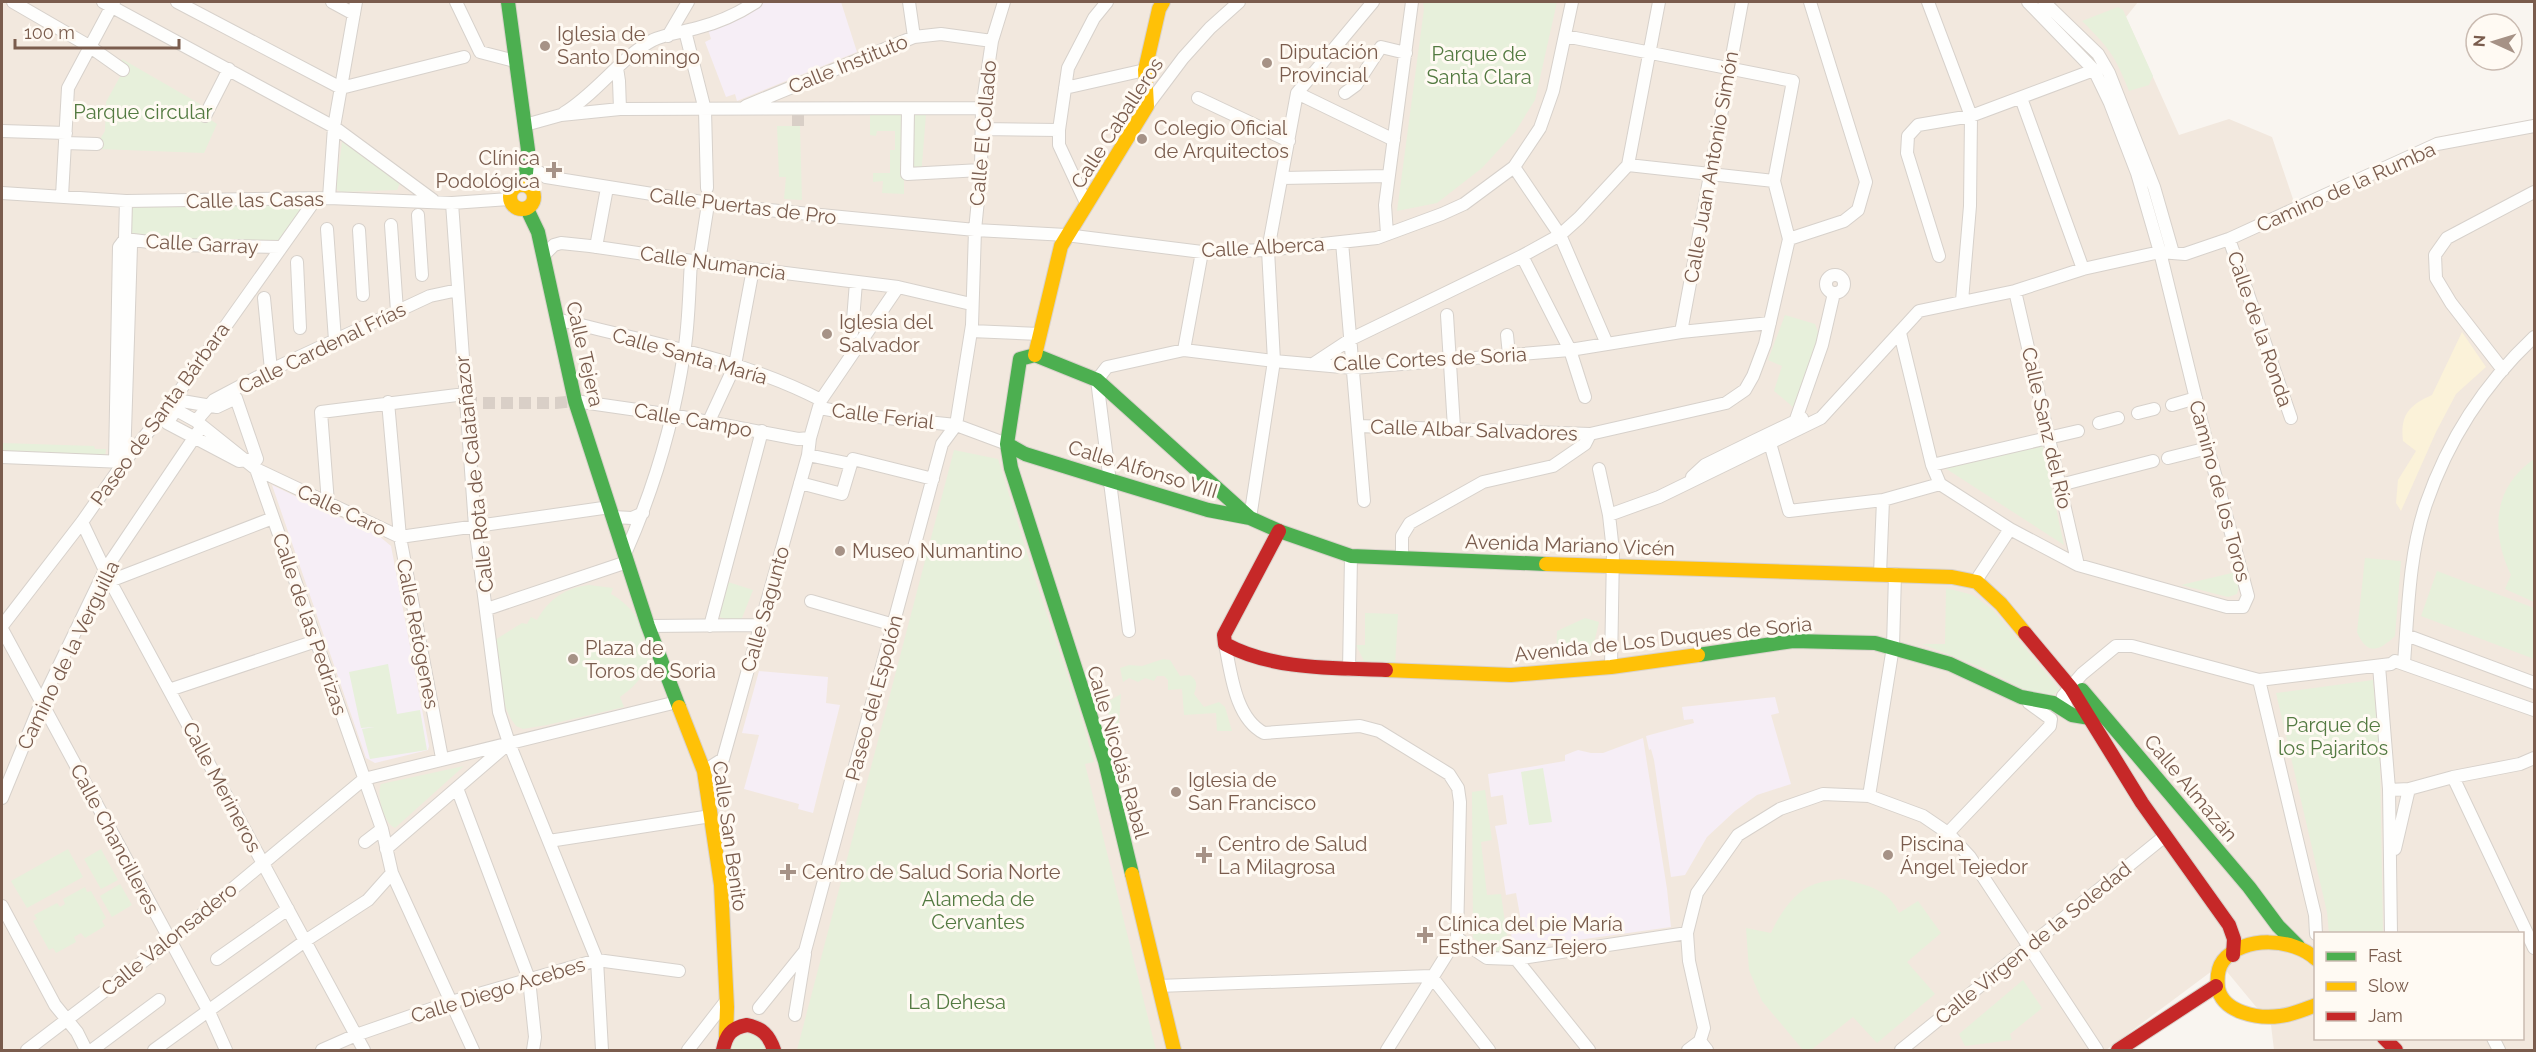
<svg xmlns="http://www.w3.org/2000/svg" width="2536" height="1052" font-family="Raleway,sans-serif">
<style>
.residential{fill:#f2e8de;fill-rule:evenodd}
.education{fill:#f6eef6}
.green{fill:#e7f0db}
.sand{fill:#fbf2d9}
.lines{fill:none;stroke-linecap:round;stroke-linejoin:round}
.street-tunnel{stroke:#d9cfc7;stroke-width:12;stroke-dasharray:12 6;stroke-linecap:butt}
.street-casing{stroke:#d7d1cb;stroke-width:14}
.fast-casing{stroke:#d9d2cb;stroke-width:16}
.slow-casing{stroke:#d9d2cb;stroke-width:16}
.jam-casing{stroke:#d9d2cb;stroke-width:16}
.street{stroke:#fefefd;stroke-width:12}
.fast{stroke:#4caf50;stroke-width:14}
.slow{stroke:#ffc107;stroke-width:14}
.jam{stroke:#c62828;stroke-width:14}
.poi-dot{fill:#a69286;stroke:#fffaf3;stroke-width:2}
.labels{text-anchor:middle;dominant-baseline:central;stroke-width:6;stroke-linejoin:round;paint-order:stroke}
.poi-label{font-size:20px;fill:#7a5c4d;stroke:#fffaf3;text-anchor:start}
.park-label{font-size:20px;fill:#537a41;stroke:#fffaf3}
.street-label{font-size:20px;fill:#7a5c4d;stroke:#fffaf3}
</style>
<rect width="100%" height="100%" fill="#f9f5f0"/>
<path class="residential" d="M2,2H2138L2126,17L2179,135L2229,119L2272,137L2294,202L2447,135L2534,120V1050H2274L2271,1025L2219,962L2216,968L2106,1050H2ZM2316,934H2522V1038H2316Z"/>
<path class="education" d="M766,2H841L857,52L737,101L735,94L726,97L705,42L711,39L708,29Z
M272,485L379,536L391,546L429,746L428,750L375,763L366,758Z
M759,671L828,677L826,703L840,705L813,813L798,809L799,804L744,789L759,735L742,733Z
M1775,697L1779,713L1771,715L1791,784L1757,795L1735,811L1707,837L1685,875L1671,877L1654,760L1651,749L1649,750L1646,736L1694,723L1693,719L1684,720L1682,707Z
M1643,738L1667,889L1671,927L1513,949L1510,924L1521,921L1516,893L1506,895L1498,842L1495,826L1507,824L1503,795L1491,797L1488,774L1565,761V755L1578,750L1591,753H1603Z"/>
<path class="green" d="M1423,2H1557L1535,100L1515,132L1482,168L1437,203L1397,211L1424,9Z
M2118,7L2123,10L2153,76L2149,85L2129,91C2115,55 2109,48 2082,21Z
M122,59L200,104L205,116L217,124L204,153L98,149L97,144L105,131L106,102L122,73Z
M870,107L926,114L921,177L904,180V194L882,193L883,181L873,182V173H890V150H895V131H877L876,136L870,135Z
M777,126H800L802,200L784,199L786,177H779Z
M342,142L394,176L400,183L397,190L341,192L336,189Z
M315,200L281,241L125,239L126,201Z
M1785,315L1815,324L1819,335L1793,407L1774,391L1782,366L1768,360Z
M2,443L94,446L95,449H106L105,458L2,455Z
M2042,444L2064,545L1945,468Z
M954,450L998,459L1037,585L1079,710L1094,762L1085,764L1156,1050H797Z
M2534,459V602L2505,589L2511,575C2491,533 2492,488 2534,459Z
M2365,558L2401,561L2395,636C2379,651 2367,656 2357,632Z
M2437,571L2534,608V659L2421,616Z
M2236,572L2240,583L2237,594L2228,597L2181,585Z
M725,581L753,590L740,623L716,616Z
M589,585L613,588L611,594C634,607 646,627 644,653L651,654C646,674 636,686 620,697L624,707L547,725L523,729L516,726L511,719L502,700L495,640L522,623L527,624L531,617L537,620C549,599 565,588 589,585Z
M1946,588L1973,595L1993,610L2060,690L2050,697L2027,691L1983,668L1922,644H1945Z
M1365,613L1398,614L1395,666L1364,661L1356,645H1365Z
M1585,618L1599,622L1591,656L1556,659L1557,631Z
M1163,659L1170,660L1180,676L1190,675C1198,681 1197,685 1194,694L1204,707L1219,702L1225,707L1232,731H1217L1216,713L1184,715L1182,689L1168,690V680L1164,676H1157L1154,681L1145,678L1138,682L1129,678L1123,682L1120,668L1129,665L1142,666Z
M388,664L397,714L420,710L427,750L370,759L362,729L374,727L361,728L349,672Z
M2373,680L2380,763L2383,933H2329L2327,912L2276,693Z
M1121,694L1117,748L1113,723L1104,704Z
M464,766L395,828C384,824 376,795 381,784Z
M1543,768L1552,822L1529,825L1521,772Z
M1485,790L1492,840L1481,842L1487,895L1501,894L1509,951L1495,952L1473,938L1472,792Z
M68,849L83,877L27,908L11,881Z
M101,849L118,880L101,889L84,859Z
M1843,879C1866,885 1889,889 1899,913L1918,901L1941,933L1907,962L1935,994L1877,1043L1853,1017L1811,1050H1803L1762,1001L1749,970L1746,928L1771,933C1779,915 1795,890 1815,884C1824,881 1834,880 1843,879Z
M120,884L132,905L112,917L100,896Z
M85,887L87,892L91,891L106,918L102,921L105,926L85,938L81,933L74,937L76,942L56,953L53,948L49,950L33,921L37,919L34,915L57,903L60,907L65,904L63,899Z
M2023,980L2042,1008L2010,1034L2012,1040L1965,1046L1959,1034Z
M755,1033L767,1050H729L737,1036Z"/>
<path class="sand" d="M2462,332L2486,367L2456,394L2436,432L2401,511L2396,503L2398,480L2416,451L2403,441C2400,415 2409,405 2432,395Z"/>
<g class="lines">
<path class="street-tunnel" d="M798,115V126
M465,403H556L575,401"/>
<defs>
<path id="street" d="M13,2L89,46L123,70
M103,2L334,127L433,200
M177,2L341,88L464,57
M332,2L354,14
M456,2L480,52L515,61
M909,2L914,37
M1928,2L1971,116L1970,206L1962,301
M2044,2L2098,54L2109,73L2154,187L2173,253
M685,31L705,110L707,188
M668,36L688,2
M617,68L619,81L620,109
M1065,88L1145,70
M1297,93L1394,140
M1345,93L1356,85L1381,47L1406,53
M1198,98L1289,141
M2021,98L2083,269
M746,106L914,37L941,34L992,41
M1147,106L1183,58L1210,28L1239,2
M908,110L907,174L981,170
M564,113C596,94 621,57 653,40C666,34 683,32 697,28C717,23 739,13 756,2
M205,116L229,69
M525,125L561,115L620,109L982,108
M982,129L1059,130L1068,68L1094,18L1107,2
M1059,130V145L1087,205
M2,131L66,133
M65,143L97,144
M530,155L536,170L546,177L727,206L975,230L1066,235L1202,252L1268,250L1377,238L1442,214L1464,204L1514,167L1540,128L1553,91L1572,2
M1628,165L1659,2
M1628,165L1774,181
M1514,167L1560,235L1607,344
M1282,178L1388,176
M2,193L126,201L329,198L452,203L509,199
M62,196L68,88L114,2
M329,198L334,127L356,2
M452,203L475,526L499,712L509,743L597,960L602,1050
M418,215L422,275
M391,225L397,311
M327,229L335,340
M359,230L363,295
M1387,234L1385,205L1412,2
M125,239L174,245L280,247
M1789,239L1844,221L1858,210L1866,182L1810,2
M2229,239L2291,418
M1342,242L1364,501
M596,247L607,188
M543,256L554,245L561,243L590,246L713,264L898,287L971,304
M1522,256L1570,350L1585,397
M1939,256L1907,153L1908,136L1918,125L1971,116L2094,70
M297,262L300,328
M699,262L708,204
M1826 284a9 9 0 1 1 18 0a9 9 0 1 1-18 0Z
M2015,291L2078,565
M264,298L271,370
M1447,315L1454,428
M557,319C645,342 740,358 821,400
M971,331L1040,334
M1681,332L1742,2
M852,333L856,282
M1900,333L1932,465L1940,484L2010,529L2078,565L2227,607H2243L2248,596L2208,448L2160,252L2137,173L2110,103L2094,70L2028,2
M1507,335L1509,355
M1184,350L1202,252
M1313,364L1351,339L1522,256L1560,235L1579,218L1628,165
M2503,370L2451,303L2436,278L2435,255L2447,238L2534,192
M236,398L257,459L239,461L167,423L182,401L217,407Z
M575,401L672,415L798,439L810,438
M388,402L400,537L442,758
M2172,405L2196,398
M169,406L196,421L256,469L400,537L610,507
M820,408L858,415L956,425L1007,444
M2138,413L2154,409
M196,421L214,400L271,370L430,296L458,290
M709,421L735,365L753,269
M1795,422L1822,345L1834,293
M2099,423L2118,418
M1358,426L1590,434
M1756,440L1802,418
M1770,443L1789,511L1883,500L1940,484
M2,457L124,462L131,246L125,239
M2168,458L2208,448
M115,462L119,247L125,239L126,201
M851,464L853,459L933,479
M1932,465L2078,431
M256,469L382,829L392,873L473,1050
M1599,469L1609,515
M1692,477L1705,465L1756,440L1763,442
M800,483L842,494L851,464L808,455
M2060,485L2153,461
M328,503L321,412L465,394
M613,517L632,518L643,513
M1250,518L1274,361L1268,250L1297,93L1373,2
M82,522L110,581L364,1050
M625,554C653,491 674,421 684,353C689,323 689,291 691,261
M1402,558V536L1410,523L1483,482L1553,466L1585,444L1590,434L1726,403L1745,390L1753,376L1765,344L1789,239L1774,181L1793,81L1565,36
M1880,574L1883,500
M1979,576L2010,529
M110,581L273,518
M811,601L894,625
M487,609L627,562
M2,626L82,522L124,462L169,406L315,200
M648,626L760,625
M710,626L762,431
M2,629L209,1012L226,1050
M1129,631L1097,380L1107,367L1184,350L1274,361L1353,368L1570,350L1681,332L1770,323
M2406,635L2534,683
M1225,644C1231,673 1235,718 1264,733L1360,726L1379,731L1449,774L1458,788L1460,802L1457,938L1387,1050
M2404,663C2408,611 2409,554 2426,504C2448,440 2485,383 2534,337
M2379,666L2389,789L2391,934
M1611,667L1613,551L1609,515L1659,497L1821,418L1919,311L2015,291L2083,269L2160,252L2185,254L2229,239L2437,144L2534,126
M1349,670L1351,556
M2259,680L2315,915L2316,934
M169,690L316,641
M2068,712L2063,696L2082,674L2116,646H2132L2259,680L2391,664L2395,661L2534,710
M704,771L723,759L808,455L810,438L821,400L898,287
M2453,777L2520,764L2534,758
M457,788L529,979L535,1037L533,1050
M2389,790L2409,789L2453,777L2534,948
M1869,796L1893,647L1895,574
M2,798L41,703L105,570L202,426
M1948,833L2050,726L2051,719L2029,703L2027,699
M549,841L711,816
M365,842L382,829
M386,849L508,744
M2395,849L2409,789
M2,906L55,1005L77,1032L86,1050
M1457,938L1487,958L1516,959L1687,933
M217,959L288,909
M1516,959L1589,1050
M1431,976L1489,1050
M1158,986L1431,976
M759,1008L805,951L942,444L956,425L972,325L975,230L981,170L982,108L992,41L1004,2
M795,1015L805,954
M2493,1038L2499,1050
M1700,1041L1707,1050
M27,1050L170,941L364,779L677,702
M92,1050L159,1000
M154,1050L305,941L368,900L392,873
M322,1050L356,1035L451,1002L597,960L679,971
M688,1050L726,1001
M1688,1050L1700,1041L1704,1028L1689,961L1687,933L1697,893L1738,835L1780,809L1823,794L1869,796L1923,816L1948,833L1970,857L2097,1050
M1901,1050L2165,836"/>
<path id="fast" d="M508,2L528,150L525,185
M527,209L538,232L575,401L648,626L679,707
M1035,355L1020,359L1007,444L1011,468L1105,761L1132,874
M1035,355L1097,380L1249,517
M1007,444L1025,454L1109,480L1208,510L1250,518L1279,531L1351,556L1546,564
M1698,655L1793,641L1875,643L1950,664L2021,697L2053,703L2072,715L2090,718
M2082,690L2249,887L2278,926L2298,946"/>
<path id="slow" d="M510 197a12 12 0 1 1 24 0a12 12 0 1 1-24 0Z
M1035,355L1061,246L1147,106L1145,70L1159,9L1163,2
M1546,564L1952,577L1977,582L2001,604L2025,633
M1386,670L1511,675L1611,667L1698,655
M679,707L704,771L721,885L727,1007L726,1037
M1132,874L1174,1050
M2316,959C2294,938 2243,935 2223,961C2217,969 2217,979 2218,988C2223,1013 2259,1019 2280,1016C2292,1015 2305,1009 2316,1005"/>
<path id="jam" d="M1279,531L1224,635L1225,644C1273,670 1333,668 1386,670
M2025,633L2071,688L2142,803L2229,925L2234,939L2233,955
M2384,1038L2396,1050
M723,1050C726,1035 731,1028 747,1025C762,1028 769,1035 774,1050
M2118,1050L2216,986"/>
</defs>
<use href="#street" class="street-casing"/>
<use href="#fast" class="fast-casing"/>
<use href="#slow" class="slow-casing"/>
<use href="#jam" class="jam-casing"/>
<use href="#street" class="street"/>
<use href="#fast" class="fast"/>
<use href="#slow" class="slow"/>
<use href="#jam" class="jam"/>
</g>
<g class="poi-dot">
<circle cx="545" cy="46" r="6"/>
<circle cx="1267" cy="63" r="6"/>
<circle cx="1142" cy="139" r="6"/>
<path d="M551 161h6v6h6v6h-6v6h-6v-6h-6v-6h6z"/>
<circle cx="827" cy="334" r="6"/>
<circle cx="840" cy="551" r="6"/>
<circle cx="573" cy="659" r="6"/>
<circle cx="1176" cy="792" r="6"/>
<path d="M1201 846h6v6h6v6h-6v6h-6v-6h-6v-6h6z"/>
<circle cx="1888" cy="855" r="6"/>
<path d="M785 863h6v6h6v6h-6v6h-6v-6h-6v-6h6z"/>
<path d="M1422 926h6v6h6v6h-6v6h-6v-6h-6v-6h6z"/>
</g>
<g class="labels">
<g class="poi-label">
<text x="557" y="34">Iglesia de<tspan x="557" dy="23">Santo Domingo</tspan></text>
<text x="1279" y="52">Diputación<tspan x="1279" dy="23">Provincial</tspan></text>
<text x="1154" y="128">Colegio Oficial<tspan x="1154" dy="23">de Arquitectos</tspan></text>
<text x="540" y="158" text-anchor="end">Clínica<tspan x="540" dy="23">Podológica</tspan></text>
<text x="839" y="322">Iglesia del<tspan x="839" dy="23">Salvador</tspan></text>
<text x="852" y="551">Museo Numantino</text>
<text x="585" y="648">Plaza de<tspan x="585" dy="23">Toros de Soria</tspan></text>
<text x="1188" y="780">Iglesia de<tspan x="1188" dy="23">San Francisco</tspan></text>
<text x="1218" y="844">Centro de Salud<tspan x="1218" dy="23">La Milagrosa</tspan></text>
<text x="1900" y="844">Piscina<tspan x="1900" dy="23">Ángel Tejedor</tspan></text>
<text x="802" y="872">Centro de Salud Soria Norte</text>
<text x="1438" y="924">Clínica del pie María<tspan x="1438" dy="23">Esther Sanz Tejero</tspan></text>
</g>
<g class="park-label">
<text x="1479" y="54">Parque de<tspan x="1479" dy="23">Santa Clara</tspan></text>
<text x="143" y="112">Parque circular</text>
<text x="2333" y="725">Parque de<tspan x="2333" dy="23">los Pajaritos</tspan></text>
<text x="978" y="899">Alameda de<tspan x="978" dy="23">Cervantes</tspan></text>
<text x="957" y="1002">La Dehesa</text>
</g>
<g class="street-label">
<text transform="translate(848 64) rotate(-22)">Calle Instituto</text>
<text transform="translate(1117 123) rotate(-57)">Calle Caballeros</text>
<text transform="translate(983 133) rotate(-85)">Calle El Collado</text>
<text transform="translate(1711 167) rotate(-80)">Calle Juan Antonio Simón</text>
<text transform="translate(2346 187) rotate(-24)">Camino de la Rumba</text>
<text transform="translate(255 200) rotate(-1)">Calle las Casas</text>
<text transform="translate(743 206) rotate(7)">Calle Puertas de Pro</text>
<text transform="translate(202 244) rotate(3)">Calle Garray</text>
<text transform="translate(1263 247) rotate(-3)">Calle Alberca</text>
<text transform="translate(713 263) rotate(8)">Calle Numancia</text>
<text transform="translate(2260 329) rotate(71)">Calle de la Ronda</text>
<text transform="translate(322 348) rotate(-26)">Calle Cardenal Frías</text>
<text transform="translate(585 354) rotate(77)">Calle Tejera</text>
<text transform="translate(690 356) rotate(16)">Calle Santa María</text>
<text transform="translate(1430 359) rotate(-3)">Calle Cortes de Soria</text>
<text transform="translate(160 414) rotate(-54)">Paseo de Santa Bárbara</text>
<text transform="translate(883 416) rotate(7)">Calle Ferial</text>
<text transform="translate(693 420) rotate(10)">Calle Campo</text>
<text transform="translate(2047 428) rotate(77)">Calle Sanz del Río</text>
<text transform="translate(1474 430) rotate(2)">Calle Albar Salvadores</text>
<text transform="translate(1143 469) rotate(17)">Calle Alfonso VIII</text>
<text transform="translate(474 474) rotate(-96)">Calle Rota de Calatañazor</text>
<text transform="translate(2220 491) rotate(75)">Camino de los Toros</text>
<text transform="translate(342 510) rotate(25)">Calle Caro</text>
<text transform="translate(1570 545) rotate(2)">Avenida Mariano Vicén</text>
<text transform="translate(765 609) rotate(-74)">Calle Sagunto</text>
<text transform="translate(310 624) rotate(71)">Calle de las Pedrizas</text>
<text transform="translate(418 634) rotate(79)">Calle Retógenes</text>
<text transform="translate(1663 639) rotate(-6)">Avenida de Los Duques de Soria</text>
<text transform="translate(68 655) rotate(-64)">Camino de la Verguilla</text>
<text transform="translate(874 698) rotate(-75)">Paseo del Espolón</text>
<text transform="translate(1118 752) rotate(74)">Calle Nicolás Rabal</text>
<text transform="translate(222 787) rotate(62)">Calle Merineros</text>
<text transform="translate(2191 788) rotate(50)">Calle Almazán</text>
<text transform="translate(730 836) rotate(82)">Calle San Benito</text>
<text transform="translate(115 839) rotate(62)">Calle Chancilleres</text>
<text transform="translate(169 939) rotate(-39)">Calle Valonsadero</text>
<text transform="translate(2033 943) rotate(-39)">Calle Virgen de la Soledad</text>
<text transform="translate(498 990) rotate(-17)">Calle Diego Acebes</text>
</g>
</g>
<rect width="2536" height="1052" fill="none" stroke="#7a5c4d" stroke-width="6"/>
<rect x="2314" y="932" width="210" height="108" fill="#fffaf3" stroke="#cabbb1" stroke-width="1.5"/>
<rect x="2326" y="952" width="30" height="9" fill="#4caf50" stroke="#cabbb1" stroke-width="1.5"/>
<text x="2368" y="962" font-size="18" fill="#7a5c4d">Fast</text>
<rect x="2326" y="982" width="30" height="9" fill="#ffc107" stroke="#cabbb1" stroke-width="1.5"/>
<text x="2368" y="992" font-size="18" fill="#7a5c4d">Slow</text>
<rect x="2326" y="1012" width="30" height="9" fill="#c62828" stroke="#cabbb1" stroke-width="1.5"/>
<text x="2368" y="1022" font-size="18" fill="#7a5c4d">Jam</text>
<g transform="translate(2494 42) rotate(274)"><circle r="28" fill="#fffaf3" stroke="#cabbb1" stroke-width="1.5"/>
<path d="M0-4.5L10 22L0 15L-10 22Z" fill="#a69286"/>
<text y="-9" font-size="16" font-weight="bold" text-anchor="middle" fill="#7a5c4d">N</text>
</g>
<path d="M15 39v9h164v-9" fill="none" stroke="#7a5c4d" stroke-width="3"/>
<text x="24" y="39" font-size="18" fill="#7a5c4d" stroke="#fffaf3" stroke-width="4.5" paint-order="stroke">100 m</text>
</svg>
